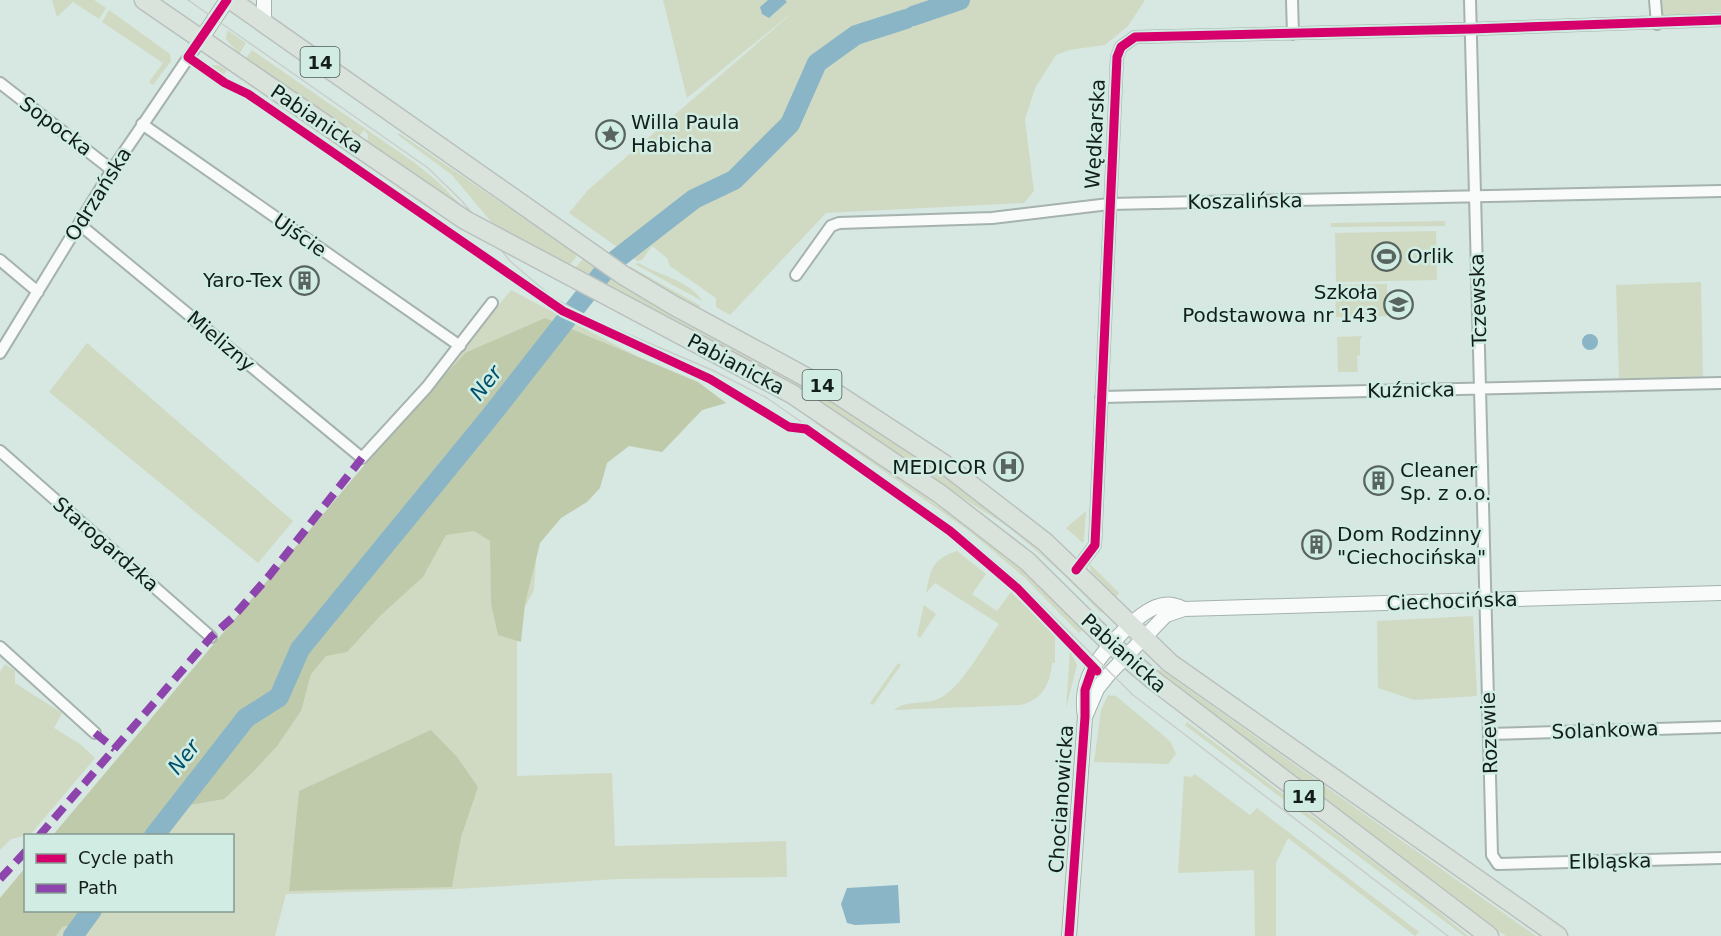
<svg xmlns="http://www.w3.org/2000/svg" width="1721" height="936" font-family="'DejaVu Sans',sans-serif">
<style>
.green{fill:#d0dac3}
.forest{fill:#bfcaaa}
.water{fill:#89b5c7}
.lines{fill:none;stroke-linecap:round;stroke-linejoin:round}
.river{stroke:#89b5c7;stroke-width:20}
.minor-casing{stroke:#a5b2ad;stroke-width:14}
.tertiary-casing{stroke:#a5b2ad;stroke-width:16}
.primary-casing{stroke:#b9c0be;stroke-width:21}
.minor{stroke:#f9fbfa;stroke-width:10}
.tertiary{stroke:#f9fbfa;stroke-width:14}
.primary{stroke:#dae3db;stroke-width:18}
.tram{stroke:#c9cecd;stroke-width:1.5}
.primary-bridge-casing{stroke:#b9c0be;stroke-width:21;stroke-linecap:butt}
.primary-bridge{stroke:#dae3db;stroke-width:18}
.quiet{stroke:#8e44ad;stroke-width:8;stroke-dasharray:15 8;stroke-linecap:butt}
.cycleway-casing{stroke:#d1ede3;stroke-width:13}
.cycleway{stroke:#d6006c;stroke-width:9}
.labels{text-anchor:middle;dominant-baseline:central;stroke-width:5;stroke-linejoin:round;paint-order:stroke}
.shield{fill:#d1ede3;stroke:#4c5b56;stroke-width:1.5}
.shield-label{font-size:18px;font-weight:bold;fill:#131d19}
.street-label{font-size:20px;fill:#131d19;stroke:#d1ede3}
.poi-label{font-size:20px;fill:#131d19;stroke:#d1ede3;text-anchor:start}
.water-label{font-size:21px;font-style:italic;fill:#00506c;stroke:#d1ede3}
</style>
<rect width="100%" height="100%" fill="#d7e7e1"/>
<path class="green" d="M52,0H94L106,8L99,19L73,2L57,17Z
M663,0H1145L1128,26L1105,45L1069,50L1056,55L1035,88L1025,120L1034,191L1024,203L826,213L730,315L716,307V298L670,266L667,258L652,246L642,260L637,261L569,213L588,190L798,8L687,98Z
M1662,0H1721V12L1663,16Z
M109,10L170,54L171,61L153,85L149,82L163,63L102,22Z
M227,30L246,43L239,54L226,39Z
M252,50L415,163L437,181L467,211L367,143L368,135L364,130L358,138L245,59Z
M204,65H217L227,70L222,78Z
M399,133L575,253L576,257L569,266L493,224L452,175L398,135Z
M1445,221V226L1331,227V223Z
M1436,231L1437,280L1336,282L1335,233Z
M583,259C659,312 743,350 823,396C925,455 1019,528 1103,611L1101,613L1065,576L1010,528L933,479L848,420L802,391L574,269Z
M639,263C657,275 690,280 702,301L635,264Z
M631,267L701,306L698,308L629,268Z
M1701,282L1703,377L1619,378L1616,285Z
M1387,284V316L1336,317L1335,285Z
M511,290L726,403L702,410L662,452L645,438L601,455L538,532L534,590L517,622V776L612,773L615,846L786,841L787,877L618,879L455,889L286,894L275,936H0V921L26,910H232V836L67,835Z
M1362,336L1360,340V355L1357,356L1358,372H1338L1337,337Z
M87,343L293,521L258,563L49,392Z
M819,422L983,538L1025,571L1084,629L1079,633L1025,578L968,530L815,423Z
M1086,511L1084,539L1083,543L1066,528Z
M957,551L986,574L972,594L997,611L1011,592L1055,636V663H1052C1050,685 1042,700 1020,705L894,710C905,700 924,705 938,699C961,689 984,645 999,624L935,583L926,593C931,570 931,559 957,551Z
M1089,563L1119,593L1116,597L1091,571Z
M924,605L936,614L920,638L917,635Z
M1473,616L1477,696L1414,700L1378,688L1377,621Z
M1070,651L1077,665L1066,708Z
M898,663L901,665L873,705L870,703Z
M5,664L15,671V683L62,713L54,728L80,744L95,758L31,834L11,839L0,850V672Z
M1160,669L1536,936H1506L1495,929L1157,673Z
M1108,695L1116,696L1170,741L1176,754L1168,764L1094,762L1101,710Z
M1187,722L1427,902L1468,936H1464L1185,725Z
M1195,774L1250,815L1257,808L1419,932L1415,936L1288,838L1276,863V936H1255L1254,870L1178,873L1184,776L1191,777Z"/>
<path class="forest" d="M545,318L698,382L726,403L702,410L662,452L629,446L607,463L600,488L587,502L561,518L540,543L525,604L521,642L498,635L491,604L490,541L474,531L446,535L423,577L381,615L347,652L326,656L311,674L301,711L277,746L253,772L224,799L173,808L147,835H53L367,462L465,353Z
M431,730L457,757L478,787L461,837L452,887L289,891L299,791Z
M25,868L26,910L86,911V921L62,927L56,936H0V898Z"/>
<path class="water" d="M768,0H785L787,2L769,18L762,14L760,7Z
M1582 342a8 8 0 1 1 16 0a8 8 0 1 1-16 0Z
M898,885L900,923L855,925L847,923L841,904L847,888Z"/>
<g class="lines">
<path class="river" d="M913,16L960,0
M154,836L246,718L279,697L300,649L489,418L609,265L694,199L734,180L790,124L817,63L856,35L906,19
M73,936L92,910"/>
<defs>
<path id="minor" d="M1292,0L1293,34
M1470,0L1492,855L1498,864L1721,858
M1655,0L1657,24
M0,83L112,170
M142,124L460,346
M79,224L362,458L427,387L492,303
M0,260L38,292
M796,275L831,226L839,223L992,218L1109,204L1721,191
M0,353L112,170L201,39
M1101,397L1721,383
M0,451L211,637
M1076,570L1095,545L1117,57L1121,47L1135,37L1471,29L1721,20
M0,647L95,733
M1489,734L1721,727"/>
<path id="tertiary" d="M264,23V0
M201,39L227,0
M1085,717L1097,689L1109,674L1166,615L1184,609L1721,593
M1069,936L1085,717C1083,704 1083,692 1088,679C1095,658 1137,612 1159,606C1168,603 1174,605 1182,608"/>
<path id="primary" d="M144,0L358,147
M231,0L623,275L673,305L837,394L944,464L1045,542L1170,663L1558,936
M636,311L792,394L940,494L1027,561L1112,645L1152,679L1489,936"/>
</defs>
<use href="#minor" class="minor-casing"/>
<use href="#tertiary" class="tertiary-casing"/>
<use href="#primary" class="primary-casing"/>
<use href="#minor" class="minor"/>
<use href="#tertiary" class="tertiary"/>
<use href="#primary" class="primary"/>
<path class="tram" d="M188,0L428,168L462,201L510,261L552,297L590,318L712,370L767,398L962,534L1017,580L1133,695L1448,936"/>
<defs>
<path id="primary-bridge" d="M358,147L465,220L636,311"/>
</defs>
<use href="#primary-bridge" class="primary-bridge-casing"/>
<use href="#primary-bridge" class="primary-bridge"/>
<path class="quiet" d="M95,733L115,749
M39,836L211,637L232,618L269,576L362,458
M0,879L26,851"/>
<defs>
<path id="cycleway" d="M227,0L188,57L225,83L248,94L563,311L710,379L789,427L806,429L950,531L1018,589L1097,671
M1076,570L1095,545L1117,57L1121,47L1135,37L1471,29L1721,20
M1069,936L1085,717V690L1093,667"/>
</defs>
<use href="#cycleway" class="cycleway-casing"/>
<use href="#cycleway" class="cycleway"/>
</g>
<defs>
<symbol id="sight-ring" viewBox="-11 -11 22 22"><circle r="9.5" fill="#d1ede3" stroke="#58645f" stroke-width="1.5"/><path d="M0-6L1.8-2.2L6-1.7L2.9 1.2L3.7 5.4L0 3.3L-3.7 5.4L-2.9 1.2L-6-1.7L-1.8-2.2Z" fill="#58645f"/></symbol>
<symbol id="stadium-ring" viewBox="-11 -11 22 22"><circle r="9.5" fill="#d1ede3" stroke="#58645f" stroke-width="1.5"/><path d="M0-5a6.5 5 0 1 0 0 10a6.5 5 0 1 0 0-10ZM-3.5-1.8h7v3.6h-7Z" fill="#58645f"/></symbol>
<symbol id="building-ring" viewBox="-11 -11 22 22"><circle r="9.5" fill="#d1ede3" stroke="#58645f" stroke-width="1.5"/><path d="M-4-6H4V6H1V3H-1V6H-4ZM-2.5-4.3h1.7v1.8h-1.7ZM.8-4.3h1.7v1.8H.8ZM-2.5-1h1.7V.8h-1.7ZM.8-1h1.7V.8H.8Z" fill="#58645f"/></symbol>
<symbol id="school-ring" viewBox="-11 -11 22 22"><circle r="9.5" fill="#d1ede3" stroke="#58645f" stroke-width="1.5"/><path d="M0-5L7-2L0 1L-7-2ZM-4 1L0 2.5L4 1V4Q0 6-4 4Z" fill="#58645f"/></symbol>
<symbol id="hospital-ring" viewBox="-11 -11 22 22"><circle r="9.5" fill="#d1ede3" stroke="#58645f" stroke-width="1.5"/><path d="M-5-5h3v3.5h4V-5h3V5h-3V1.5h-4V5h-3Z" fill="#58645f"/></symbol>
</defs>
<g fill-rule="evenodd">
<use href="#sight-ring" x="594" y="118" width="33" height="33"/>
<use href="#stadium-ring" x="1370" y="240" width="33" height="33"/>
<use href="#building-ring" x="288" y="264" width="33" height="33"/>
<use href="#school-ring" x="1382" y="288" width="33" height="33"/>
<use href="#hospital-ring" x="992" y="450" width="33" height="33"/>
<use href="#building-ring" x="1362" y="464" width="33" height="33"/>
<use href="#building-ring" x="1300" y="528" width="33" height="33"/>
</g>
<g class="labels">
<g class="shield">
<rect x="300.5" y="47" width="39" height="30" rx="4.5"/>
<rect x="802.5" y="370" width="39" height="30" rx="4.5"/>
<rect x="1284.5" y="781" width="39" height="30" rx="4.5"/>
</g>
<g class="shield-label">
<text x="320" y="62">14</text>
<text x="822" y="385">14</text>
<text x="1304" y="796">14</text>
</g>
<g class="street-label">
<text transform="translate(317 119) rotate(34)">Pabianicka</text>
<text transform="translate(56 126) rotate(37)">Sopocka</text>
<text transform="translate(1095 134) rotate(-87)">Wędkarska</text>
<text transform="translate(98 194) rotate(-58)">Odrzańska</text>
<text transform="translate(1245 201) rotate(-1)">Koszalińska</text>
<text transform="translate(300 235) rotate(35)">Ujście</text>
<text transform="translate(1478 300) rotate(-92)">Tczewska</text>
<text transform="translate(221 341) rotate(40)">Mielizny</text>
<text transform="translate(736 364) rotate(28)">Pabianicka</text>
<text transform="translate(1411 390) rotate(-1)">Kuźnicka</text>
<text transform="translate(106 544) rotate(41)">Starogardzka</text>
<text transform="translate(1452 601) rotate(-2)">Ciechocińska</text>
<text transform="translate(1124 653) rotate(42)">Pabianicka</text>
<text transform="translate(1605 730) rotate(-2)">Solankowa</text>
<text transform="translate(1489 733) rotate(-92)">Rozewie</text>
<text transform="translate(1061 799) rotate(-86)">Chocianowicka</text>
<text transform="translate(1610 861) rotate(-1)">Elbląska</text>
</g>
<g class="poi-label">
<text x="631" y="122">Willa Paula<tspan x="631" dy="23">Habicha</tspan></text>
<text x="1407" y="256">Orlik</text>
<text x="283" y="280" text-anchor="end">Yaro-Tex</text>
<text x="1378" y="292" text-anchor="end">Szkoła<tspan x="1378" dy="23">Podstawowa nr 143</tspan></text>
<text x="987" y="467" text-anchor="end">MEDICOR</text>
<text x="1400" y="470">Cleaner<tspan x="1400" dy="23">Sp. z o.o.</tspan></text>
<text x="1337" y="534">Dom Rodzinny<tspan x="1337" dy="23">"Ciechocińska"</tspan></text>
</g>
<g class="water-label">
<text transform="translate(486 383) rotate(-52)">Ner</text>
<text transform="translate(184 757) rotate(-52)">Ner</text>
</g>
</g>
<rect x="24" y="834" width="210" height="78" fill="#d1ede3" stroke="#859a92" stroke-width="1.5"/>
<rect x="36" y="854" width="30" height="9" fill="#d6006c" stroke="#859a92" stroke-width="1.5"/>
<text x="78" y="864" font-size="18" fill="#131d19">Cycle path</text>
<rect x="36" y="884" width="30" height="9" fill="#8e44ad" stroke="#859a92" stroke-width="1.5"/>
<text x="78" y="894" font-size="18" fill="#131d19">Path</text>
</svg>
